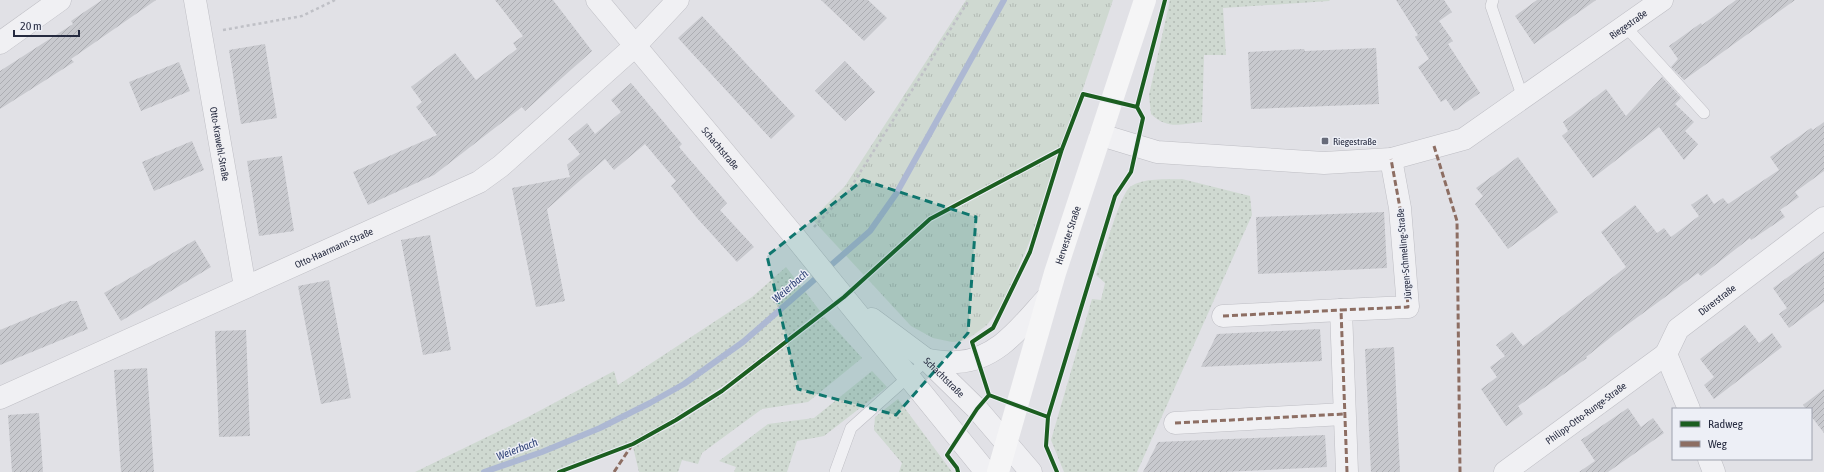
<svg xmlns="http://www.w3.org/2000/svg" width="1824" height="472" font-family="'Asap Condensed',sans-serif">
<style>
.grass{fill:url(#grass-dots)}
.park{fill:url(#park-tufts)}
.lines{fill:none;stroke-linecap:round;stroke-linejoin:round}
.stream{stroke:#adb8d3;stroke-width:6}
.building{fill:url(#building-hatch)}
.service-casing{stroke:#bebec4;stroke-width:12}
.minor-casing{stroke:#bebec4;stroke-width:23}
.tertiary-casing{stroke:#bebec4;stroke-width:23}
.path{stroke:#bfc0c6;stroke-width:2.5;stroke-dasharray:3 3;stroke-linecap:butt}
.service{stroke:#f0f0f3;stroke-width:11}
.minor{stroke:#f0f0f3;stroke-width:22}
.tertiary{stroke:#f0f0f3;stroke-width:22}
.secondary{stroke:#f5f5f6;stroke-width:22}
.quiet{stroke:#8d6e63;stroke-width:3;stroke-dasharray:6 3;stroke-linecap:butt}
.cycleway-casing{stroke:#edeff6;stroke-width:6}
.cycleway{stroke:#1b5e20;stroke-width:4}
.marked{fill:#0f766e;fill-opacity:0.2;stroke:#0f766e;stroke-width:3;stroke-dasharray:8 5;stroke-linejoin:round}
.poi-dot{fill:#676b7a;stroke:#edeff6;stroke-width:1.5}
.labels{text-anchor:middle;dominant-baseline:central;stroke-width:3;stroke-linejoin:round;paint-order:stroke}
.street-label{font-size:10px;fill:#262b40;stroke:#edeff6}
.poi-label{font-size:10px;fill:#262b40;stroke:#edeff6;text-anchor:start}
.water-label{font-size:11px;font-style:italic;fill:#2e4176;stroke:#edeff6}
</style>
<defs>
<pattern id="grass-dots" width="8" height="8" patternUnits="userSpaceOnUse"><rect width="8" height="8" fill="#cfd9d1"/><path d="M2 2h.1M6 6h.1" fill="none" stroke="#b2bab4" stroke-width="1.8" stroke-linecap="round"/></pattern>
<pattern id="park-tufts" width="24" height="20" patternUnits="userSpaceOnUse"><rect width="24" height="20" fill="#cfd9d1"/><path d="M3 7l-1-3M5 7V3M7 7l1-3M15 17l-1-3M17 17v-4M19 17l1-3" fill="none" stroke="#b2bab4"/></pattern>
<pattern id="building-hatch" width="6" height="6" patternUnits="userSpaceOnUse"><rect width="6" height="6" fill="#c8c9ce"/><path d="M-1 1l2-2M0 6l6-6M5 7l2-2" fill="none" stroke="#acadb2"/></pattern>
</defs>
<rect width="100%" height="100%" fill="#e1e1e6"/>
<path class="grass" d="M1170,0H1330L1329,1L1223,8L1226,55H1204L1202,122C1180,124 1168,130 1151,114L1149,95Z
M1182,179L1250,196L1252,215L1137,472H1064L1051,440L1092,299L1101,300L1105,283L1096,275C1102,260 1120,194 1130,187C1144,177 1166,180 1182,179Z
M786,267L820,311L737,377L633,444L559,472H415L526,418L614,371L618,385L752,297Z
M824,316L862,358L808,402L762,409L702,453L698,464L682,460L678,472H639L633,447L678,423L723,394Z
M872,371L887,387L824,436L797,441L787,472H734L736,467L719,461L768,424L814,418Z
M898,399L952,472H899L902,463L874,430L875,417Z"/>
<path class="park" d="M966,0H1113L1038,222L1014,278L1002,305L987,325L972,336L962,341L952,342L933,338L911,326L812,219L845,186Z"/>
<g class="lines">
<path class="stream" d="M484,472L542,452L600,428L650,403L684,384L743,342L870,231L896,194L1004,0"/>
</g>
<path class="building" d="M102,0H156L71,59L74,62L0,109V71L73,24L71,21Z
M495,0H553L592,51L525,111L522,107L434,175L368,205L353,172L437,135L416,107L422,102L411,87L455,53L476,80L517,49L513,43L523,36Z
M821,0H868L887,18L864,41Z
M1396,0H1444L1452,12L1439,21L1453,41L1448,44L1480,93L1454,111L1446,99L1441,102L1418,67L1429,59L1415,37L1418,35Z
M1537,0H1596L1534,44L1515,16Z
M1736,0H1795L1684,80L1671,67L1678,59L1669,46L1701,23L1702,25Z
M702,16L795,116L771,139L678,38Z
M265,44L277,118L241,124L229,50Z
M1376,48L1379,104L1251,109L1248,52L1304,49L1305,51Z
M845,61L875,92L845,121L815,91Z
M179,62L190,91L141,111L129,82Z
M1662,77L1681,98L1675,104L1694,122L1685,131L1698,144L1684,160L1659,127L1593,178L1562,136L1568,131L1563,122L1606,89L1626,116Z
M631,83L682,144L679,147L727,203L720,210L754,247L737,262L697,218L671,186L676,181L645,144L614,170L605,159L547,209L565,301L536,307L512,188L570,177L567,165L580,154L568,139L587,123L595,134L621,112L611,100Z
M1824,122V171L1795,192L1799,197L1780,210L1785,217L1751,240L1750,238L1701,276L1698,273L1620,330L1586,357L1587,358L1518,406L1523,414L1506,426L1481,389L1497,377L1490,367L1505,356L1496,345L1512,332L1523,346L1626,267L1601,232L1635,205L1657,233L1664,228L1671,237L1699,216L1691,205L1707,194L1714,204L1723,198L1728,204L1779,170L1770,157L1811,128L1813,130Z
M192,141L204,170L154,191L142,162Z
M282,156L294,231L259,236L247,161Z
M1518,157L1558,212L1508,249L1475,204L1483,196L1476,188Z
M1384,212L1387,268L1258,274L1256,217Z
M430,235L451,350L423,355L401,240Z
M195,240L211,267L121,321L104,293Z
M1824,251V302L1789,328L1779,314L1787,308L1773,288Z
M329,280L351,398L321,404L298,286Z
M70,301H77L88,329L0,365V330Z
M1745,325L1759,343L1772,333L1782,347L1714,399L1704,385L1714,377L1700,359Z
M1320,329L1322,361L1201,367L1217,334Z
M246,330L250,436L219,437L215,331Z
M1394,347L1400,472H1371L1365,349Z
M147,368L154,472H121L114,370Z
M1824,389V433L1811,416V409H1806L1803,405Z
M1628,408L1641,427L1653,418L1664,433L1608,472H1579L1595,461L1581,440Z
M39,413L43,472H12L8,415Z
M1325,435L1327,467L1224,472H1143L1158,442Z"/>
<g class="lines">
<defs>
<path id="service" d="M1493,0L1491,6L1523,98
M1625,26L1704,113
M835,472L851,428L927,360"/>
<g id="minor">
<path id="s1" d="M195,0L245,287"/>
<path d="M0,43L60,0"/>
<path id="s2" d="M1101,135L1157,152L1324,163L1391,159L1464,139L1662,0"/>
<path d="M1223,316L1341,310"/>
<path id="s3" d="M0,398L479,182L501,166L635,46L678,0"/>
<path id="s4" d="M1689,409L1666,354L1678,329L1824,218"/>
<path d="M1175,423L1344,414"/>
<path d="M1709,459L1714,472"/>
<path d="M1347,472L1341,310L1408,307L1400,208L1391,159"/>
<path id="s5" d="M1505,472L1666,354"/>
</g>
<g id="tertiary">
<path id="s6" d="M597,0L795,237L986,472"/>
<path id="s7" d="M872,319L927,360L977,409L1031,472"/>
<path d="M927,360C937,361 947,363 957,362C998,360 1022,325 1047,298"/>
</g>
</defs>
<use href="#service" class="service-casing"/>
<use href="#minor" class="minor-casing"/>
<use href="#tertiary" class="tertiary-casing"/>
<path class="path" d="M223,30L302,16L335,0
M814,227L849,190L969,0"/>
<use href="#service" class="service"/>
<use href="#minor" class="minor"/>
<use href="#tertiary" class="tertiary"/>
<path class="secondary" id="s8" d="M998,472L1055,273L1145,0"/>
<path class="quiet" d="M1434,146L1457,221L1460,472
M1223,316L1341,310
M1175,423L1344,414
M614,472L632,445
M1347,472L1341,310L1408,307L1400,208L1391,159"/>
<defs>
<path id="cycleway" d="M989,395L1048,417L1046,446L1057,472
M1048,417L1115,196L1131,172L1143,118L1137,107
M559,472L633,444L676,420L722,391L844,297L930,219L1062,149
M958,472L957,468L947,455L977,409L989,395L972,342L993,328L1030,252L1062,149L1083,94L1137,107L1165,0"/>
</defs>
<use href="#cycleway" class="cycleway-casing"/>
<use href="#cycleway" class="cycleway"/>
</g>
<path class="marked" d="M863,180L976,217L968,333L896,415L798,389L767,256Z"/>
<rect class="poi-dot" x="1321" y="137" width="8" height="8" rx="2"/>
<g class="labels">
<g class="street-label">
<text stroke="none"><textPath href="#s2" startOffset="569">Riegestraße</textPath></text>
<text stroke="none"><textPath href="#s1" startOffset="146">Otto-Krawehl-Straße</textPath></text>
<text stroke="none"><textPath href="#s6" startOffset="193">Schachtstraße</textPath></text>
<text stroke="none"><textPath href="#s8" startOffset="247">Hervester Straße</textPath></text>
<text stroke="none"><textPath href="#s3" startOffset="366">Otto-Haarmann-Straße</textPath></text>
<text transform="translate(1404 254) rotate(-95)">Jürgen-Schmeling-Straße</text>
<text stroke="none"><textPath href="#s4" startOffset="136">Dürerstraße</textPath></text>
<text stroke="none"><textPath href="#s7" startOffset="93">Schachtstraße</textPath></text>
<text stroke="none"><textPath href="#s5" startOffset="100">Philipp-Otto-Runge-Straße</textPath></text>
</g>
<g class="poi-label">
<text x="1333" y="141">Riegestraße</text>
</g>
<g class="water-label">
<text transform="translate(790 286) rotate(-41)">Weierbach</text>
<text transform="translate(517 449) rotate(-21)">Weierbach</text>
</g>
</g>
<rect x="1672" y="408" width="140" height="52" fill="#edeff6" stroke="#9da1ad"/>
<rect x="1680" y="421" width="20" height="6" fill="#1b5e20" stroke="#9da1ad"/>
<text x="1708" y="428" font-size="12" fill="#262b40">Radweg</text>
<rect x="1680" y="441" width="20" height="6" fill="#8d6e63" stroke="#9da1ad"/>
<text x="1708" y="448" font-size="12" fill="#262b40">Weg</text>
<path d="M14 30v6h65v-6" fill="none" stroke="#262b40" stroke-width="2"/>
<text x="20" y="30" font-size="12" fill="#262b40" stroke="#edeff6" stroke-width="3" paint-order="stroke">20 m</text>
</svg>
